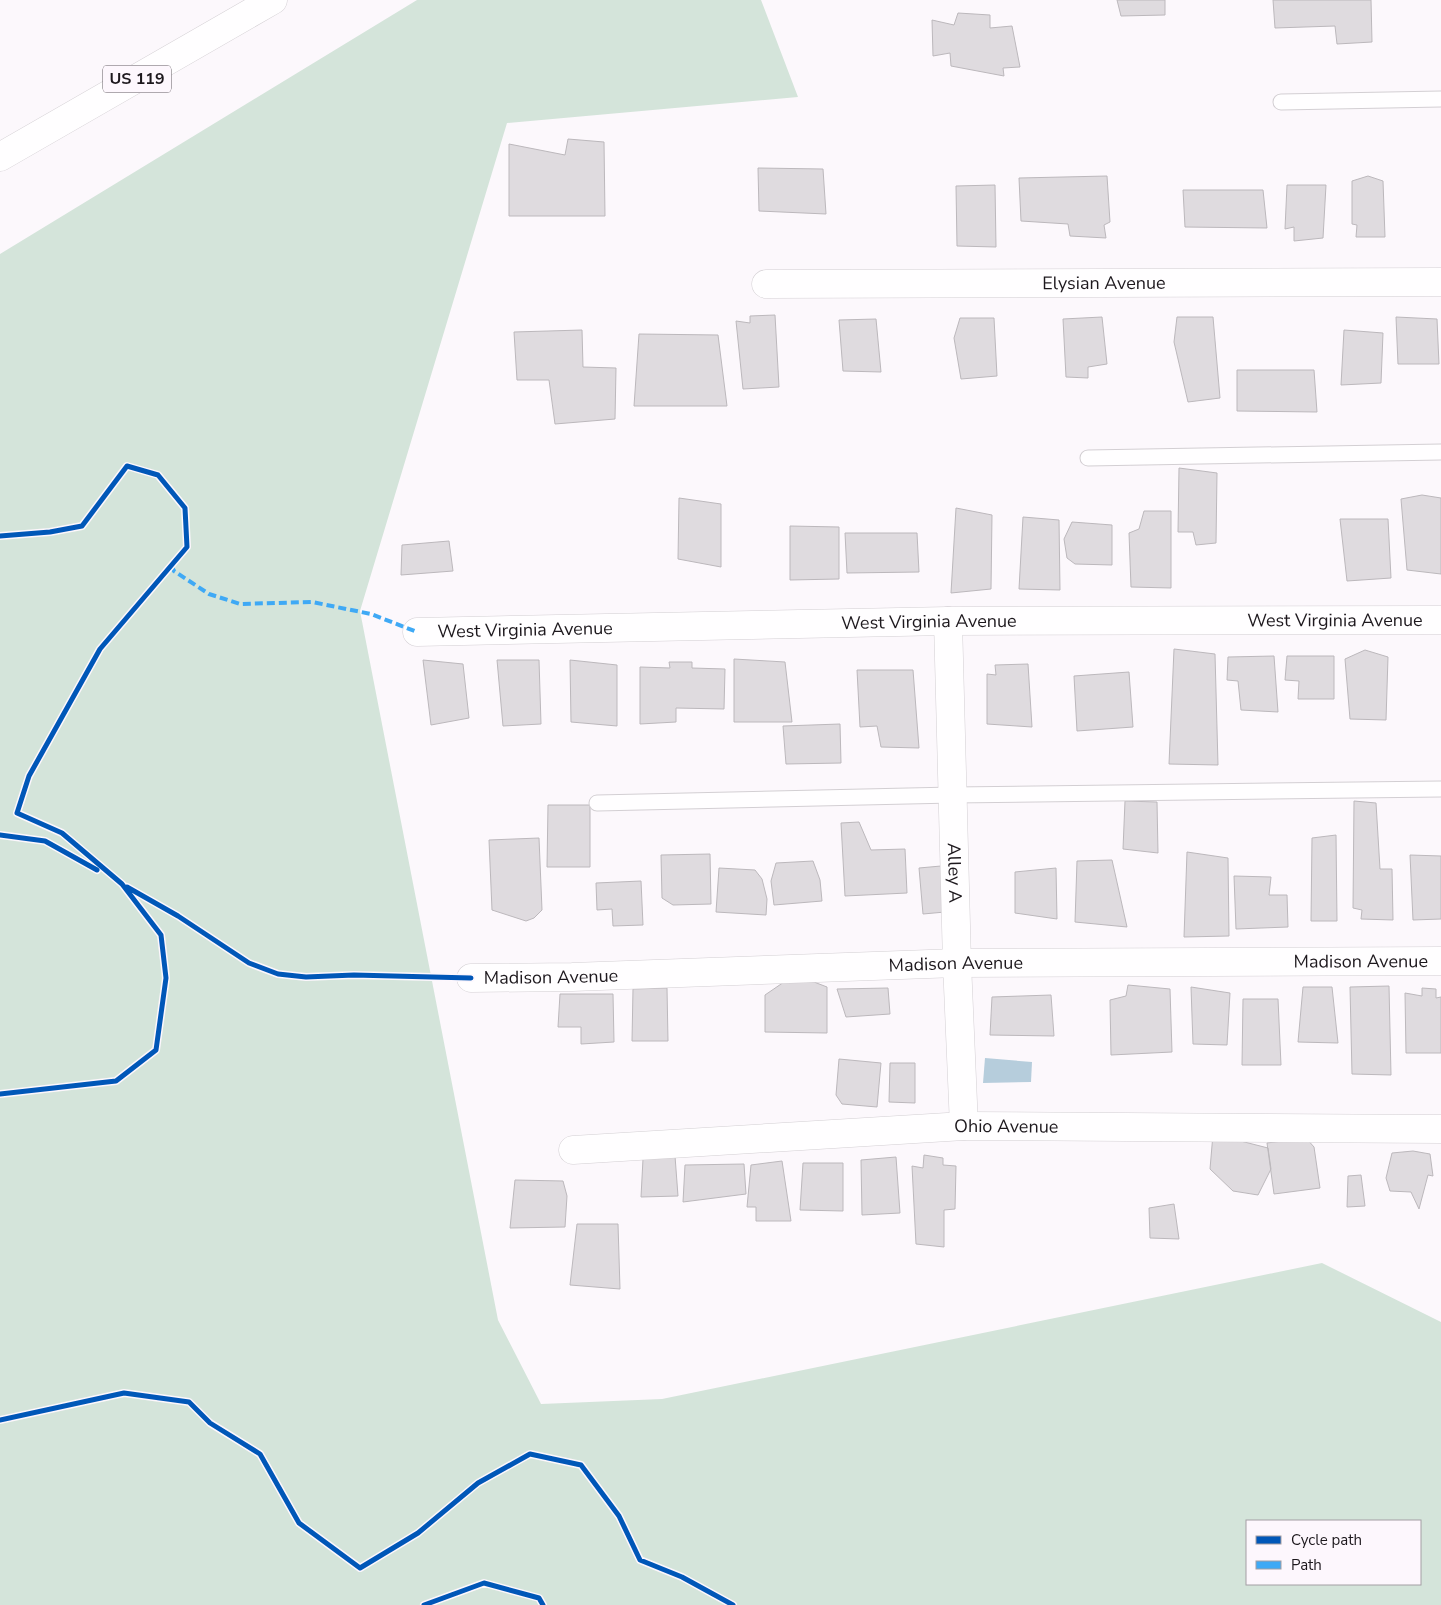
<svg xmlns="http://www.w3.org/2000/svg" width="1441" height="1605" font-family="'Nunito Sans',sans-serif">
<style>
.forest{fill:#d4e4da;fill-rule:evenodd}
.water{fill:#b6cddc}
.building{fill:#dfdbdf;stroke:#bcb8bc}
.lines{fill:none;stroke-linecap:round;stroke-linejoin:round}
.service-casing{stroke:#d3cfd3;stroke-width:17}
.minor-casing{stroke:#d3cfd3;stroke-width:29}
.primary-casing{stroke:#d3cfd3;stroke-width:29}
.service{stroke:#fffeff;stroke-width:15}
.minor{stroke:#fffeff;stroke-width:28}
.primary{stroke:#fffeff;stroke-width:28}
.quiet{stroke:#3fa9f5;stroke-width:4;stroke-dasharray:8 4;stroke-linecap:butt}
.cycleway-casing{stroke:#fdf7fd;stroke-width:8}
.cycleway{stroke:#0057b8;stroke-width:5}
.labels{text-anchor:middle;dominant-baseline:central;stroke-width:4.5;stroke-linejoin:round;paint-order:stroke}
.shield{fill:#fdf7fd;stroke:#605b60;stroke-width:1}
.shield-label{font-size:16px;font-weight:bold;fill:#1d181d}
.street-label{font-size:18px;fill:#1d181d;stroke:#fdf7fd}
</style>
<rect width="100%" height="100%" fill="#fcf8fc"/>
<path class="forest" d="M417,0H761L798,97L507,123L360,611L498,1320L541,1404L662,1399L1322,1263L1441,1322V1605H0V254ZM1247,1521H1420V1584H1247Z"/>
<path class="water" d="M985,1058L1032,1062L1031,1082L983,1083Z"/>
<path class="building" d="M1117,0H1165V15L1121,16Z
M1273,0H1371L1372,42L1337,44L1335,26L1275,28Z
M958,13L990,15V28L1012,26L1020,67L1003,68L1004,76L951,66L950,53L933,56L932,20L954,25Z
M568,139L604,142L605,216H509V144L565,155Z
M758,168L823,169L826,214L759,211Z
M1107,176L1110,222L1104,225L1106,238L1070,236L1068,224L1021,221L1019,178Z
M1368,176L1383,181L1385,237H1356L1357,225L1352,224V181Z
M995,185L996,247L957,246L956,186Z
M1287,185H1326L1323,238L1294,241V227L1285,229Z
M1183,190H1263L1267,228L1185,227Z
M775,315L779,387L743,389L736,321L750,323V316Z
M1102,317L1107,364L1088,367V378L1066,377L1063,319Z
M1177,317H1213L1220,398L1188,402L1174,342Z
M1396,317L1437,319L1439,364H1398Z
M960,318H994L997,376L961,379L954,338Z
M876,319L881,372L843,371L839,320Z
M582,330L583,367L616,368L615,419L555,424L549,380H517L514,332Z
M1344,330L1383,333L1381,383L1341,385Z
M639,334L718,335L727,406H634Z
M1237,370H1314L1317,412L1237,411Z
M1179,468L1217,473L1216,543L1196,545L1193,532H1178Z
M1422,495L1441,498V574L1407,570L1401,499Z
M679,498L721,504V567L678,559Z
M956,508L992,515L991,589L951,593Z
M1144,511H1171V588L1131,587L1129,533L1139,529Z
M1023,517L1059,520L1060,590L1019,589Z
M1340,519H1388L1391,578L1347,581Z
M1072,522L1112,525V565L1075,564L1067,558L1064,539Z
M790,526L839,527V579L790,580Z
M845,533H917L919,572L847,573Z
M449,541L453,571L401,575L402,545Z
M1174,649L1215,654L1218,765L1169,764Z
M1365,650L1388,657L1386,720L1350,719L1345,659Z
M1274,656L1278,712L1241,710L1238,681L1227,680L1228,657Z
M1287,656H1334V699H1298L1299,681L1285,680Z
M734,659L785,662L792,722H734Z
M423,660L463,664L469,718L431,725Z
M497,660H539L541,724L503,726Z
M570,660L617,665V726L571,722Z
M669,662H692V668L725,669L724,709L676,708V722L640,724V667L670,668Z
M1028,664L1032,727L987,724V674L996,675L995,665Z
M857,670H913L919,748L881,747L877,726L860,727Z
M1129,672L1133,727L1077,731L1074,676Z
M840,724L841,763L786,764L783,726Z
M1125,801L1157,802L1158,853L1123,849Z
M1354,801L1376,803L1380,869H1392L1393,920L1361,919L1362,910L1353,908Z
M548,805H590V867H547Z
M859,822L871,850L905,849L907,893L845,896L841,823Z
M1336,835L1337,921H1311L1312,838Z
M539,838L542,910L534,918L526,921L492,910L489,840Z
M1187,852L1228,858L1229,936L1184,937Z
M710,854L711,904L673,905L662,898L661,855Z
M1410,855L1441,856V919L1413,920Z
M1112,860L1127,927L1075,922L1077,861Z
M813,861L820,880L822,901L774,905L771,881L776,863Z
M952,865L956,911L923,914L919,868Z
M719,868L755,870L762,879L767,899L766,915L716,912Z
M1056,868L1057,919L1015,913V872Z
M1234,876L1271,877L1269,895H1287L1288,927L1236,929Z
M641,881L643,925L613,926L612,909L597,910L596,883Z
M784,982H814L827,987V1033L765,1032V995Z
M1128,985L1170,989L1172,1052L1111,1055L1110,1000L1126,996Z
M1389,986L1391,1075L1352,1074L1350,987Z
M1191,987L1230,993L1227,1045L1193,1044Z
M1303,987H1332L1338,1043L1298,1042Z
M667,988L668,1041H632L633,989Z
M888,988L890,1014L846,1017L837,989Z
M1422,988L1436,989V998L1441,997V1053H1406L1405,993L1422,996Z
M560,994H613L614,1042L581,1044V1027H558Z
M1051,995L1054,1036L990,1035L992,997Z
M1243,999H1278L1281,1065H1242Z
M839,1059L881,1063L877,1107L842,1104L836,1095Z
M890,1063H915V1103L889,1102Z
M1213,1134L1268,1148L1271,1169L1258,1195L1233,1191L1210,1169Z
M1306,1138L1314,1147L1320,1188L1274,1194L1267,1143Z
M1413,1151L1430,1154L1433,1176L1428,1175L1419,1209L1411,1192L1390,1191L1386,1178L1392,1153Z
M924,1155L943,1158V1165L956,1166L955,1209L944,1210V1247L916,1244L912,1166L923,1168Z
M675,1156L678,1196L641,1197L643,1159Z
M896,1157L900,1213L862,1215L861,1160Z
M782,1161L791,1221H756V1207H747L751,1165Z
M803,1163H843V1211L800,1210Z
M744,1164L746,1194L683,1202L685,1165Z
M1361,1175L1365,1206L1347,1207L1348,1176Z
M515,1180L563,1181L567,1196L565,1227L510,1228Z
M1174,1204L1179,1239L1150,1238L1149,1208Z
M577,1224H618L620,1289L570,1285Z"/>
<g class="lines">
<defs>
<path id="service" d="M1281,102L1441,99
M1088,458L1441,452
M597,803L953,795L1441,789"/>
<g id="minor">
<path id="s1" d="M766,284L1441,282"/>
<path id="s2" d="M948,621L957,963L964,1126"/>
<path id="s3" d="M417,632L948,621L1441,620"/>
<path id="s4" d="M471,978L572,977L957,963L1441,961"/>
<path id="s5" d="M573,1150L964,1126L1441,1129"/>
</g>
<path id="primary" d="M0,157L273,0"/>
</defs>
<use href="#service" class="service-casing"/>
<use href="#minor" class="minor-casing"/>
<use href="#primary" class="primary-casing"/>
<use href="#service" class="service"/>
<use href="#minor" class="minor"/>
<use href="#primary" class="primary"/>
<path class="quiet" d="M171,565L174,571L209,594L240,604L312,602L371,614L417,632"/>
<defs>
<path id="cycleway" d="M0,536L50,532L82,526L127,466L158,475L185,508L187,547L100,649L29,776L17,813L62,833L122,884L161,935L166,978L156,1050L116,1081L0,1094
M0,835L45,841L97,870
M127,887L178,916L249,963L278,974L306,977L354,975L471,978
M0,1420L124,1393L189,1402L210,1423L260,1454L299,1523L360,1568L418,1533L478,1483L530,1454L581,1465L619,1516L640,1560L682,1577L733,1605
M424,1605L484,1583L539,1598L543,1605"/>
</defs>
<use href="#cycleway" class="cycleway-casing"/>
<use href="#cycleway" class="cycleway"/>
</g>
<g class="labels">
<rect class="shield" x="103" y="65.5" width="68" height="27" rx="4"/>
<g class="shield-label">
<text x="137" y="79">US 119</text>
</g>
<g class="street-label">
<text stroke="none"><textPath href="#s1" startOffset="338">Elysian Avenue</textPath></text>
<text stroke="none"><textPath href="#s3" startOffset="918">West Virginia Avenue</textPath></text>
<text stroke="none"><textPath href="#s3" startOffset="512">West Virginia Avenue</textPath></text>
<text stroke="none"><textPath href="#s3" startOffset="108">West Virginia Avenue</textPath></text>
<text stroke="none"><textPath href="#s2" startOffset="252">Alley A</textPath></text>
<text stroke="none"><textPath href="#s4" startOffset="890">Madison Avenue</textPath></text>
<text stroke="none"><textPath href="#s4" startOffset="485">Madison Avenue</textPath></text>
<text stroke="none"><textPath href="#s4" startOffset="80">Madison Avenue</textPath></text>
<text stroke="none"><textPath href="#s5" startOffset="434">Ohio Avenue</textPath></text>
</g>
</g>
<rect x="1246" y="1520" width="175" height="65" fill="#fdf7fd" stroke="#a39ea3"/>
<rect x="1256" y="1536" width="25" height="8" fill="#0057b8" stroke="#a39ea3"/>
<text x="1291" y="1545" font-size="15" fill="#1d181d">Cycle path</text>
<rect x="1256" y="1561" width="25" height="8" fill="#3fa9f5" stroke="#a39ea3"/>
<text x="1291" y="1570" font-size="15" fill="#1d181d">Path</text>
</svg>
